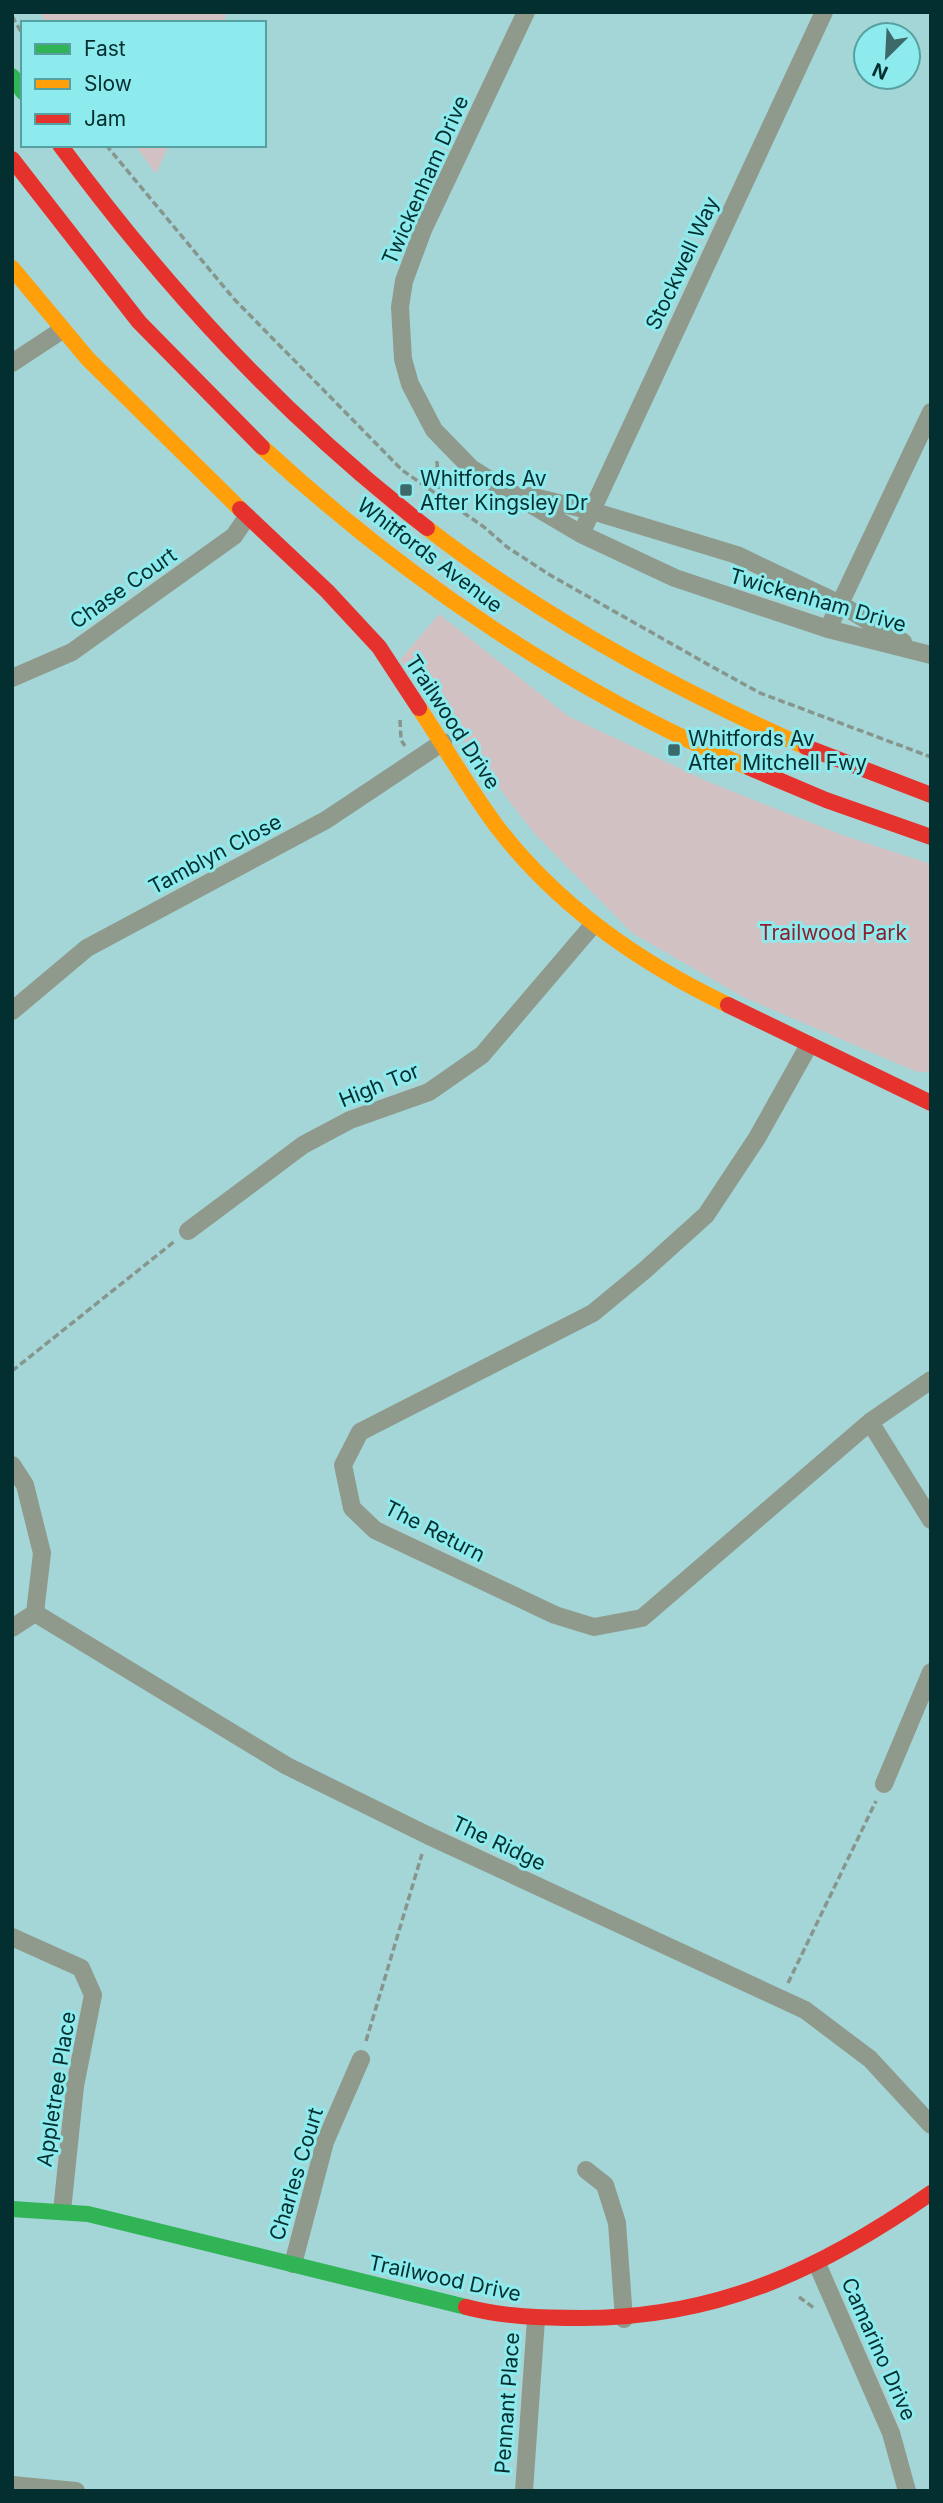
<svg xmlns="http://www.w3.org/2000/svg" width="943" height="2503" font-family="Inter,sans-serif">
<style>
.green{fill:#d1c1c2}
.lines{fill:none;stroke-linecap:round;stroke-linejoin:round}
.path{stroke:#87968d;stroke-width:3.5;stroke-dasharray:7 3.5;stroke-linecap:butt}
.street{stroke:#8f9a8c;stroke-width:18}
.fast{stroke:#30b455;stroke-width:16}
.slow{stroke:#ff9f0a;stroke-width:16}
.jam{stroke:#e5322d;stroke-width:16}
.poi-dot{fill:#3c696a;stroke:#8eebed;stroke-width:2.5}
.labels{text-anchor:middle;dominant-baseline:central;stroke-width:6;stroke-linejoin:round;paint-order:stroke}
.street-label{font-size:21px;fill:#042f30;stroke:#8eebed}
.poi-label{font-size:21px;fill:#042f30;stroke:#8eebed;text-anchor:start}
.park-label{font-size:21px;fill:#8c2030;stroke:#8eebed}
</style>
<rect width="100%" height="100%" fill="#a4d6d7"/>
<path class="green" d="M39,12H227L224,23H47Z
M135,145H169L156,174Z
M439,614L568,716L711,783L845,836L931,864V1072H917L743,997L632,933L534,833L400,660Z"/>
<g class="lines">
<path class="path" d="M12,16L23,35
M106,145L234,299L402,470L484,527L507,547L550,575L709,665L760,693L931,757
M437,461L439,498
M400,720L401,740L405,746
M12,1371L175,1241
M788,1983L876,1801
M366,2041L422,1854
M799,2297L814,2308"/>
<path class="street" d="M526,12L423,230L404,281L400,307L403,359L410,384L434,430L471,468L493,482L581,534L675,578L828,629L931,655
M12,363L62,330
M530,496L592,511L737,555L840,604L903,642
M581,534L824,12
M828,629L931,412
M12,678L72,652L234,536L247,517
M12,1011L87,948L326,820L443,742
M809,1045L757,1138L706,1215L645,1270L593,1313L360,1432L343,1465L352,1508L375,1530L555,1615L594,1627L642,1618L870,1422L931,1380
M188,1231L303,1145L350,1120L429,1092L482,1055L593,925
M870,1422L931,1520
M12,1465L25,1485L42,1553L35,1613L12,1628
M35,1613L287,1766L427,1835L805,2010L870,2059L931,2125
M884,1784L931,1672
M12,1937L81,1968L93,1995L75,2086L62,2211
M586,2170L605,2185L617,2223L624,2319
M293,2264L325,2142L361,2059
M818,2266L891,2433L907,2491
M12,2485L76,2491
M524,2491L536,2319"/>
<path class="fast" d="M12,76L23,92
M12,2209L88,2214L466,2307"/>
<path class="slow" d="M12,268L88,359L240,509
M262,447C404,578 571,692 750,768
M427,528C543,618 672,688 806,747
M419,708C446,748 470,791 498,828C558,906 640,963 728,1005"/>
<path class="jam" d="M60,145C168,291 283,416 427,528
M12,159L139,322L262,447
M240,509L327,591L379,647L419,708
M806,747L931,795
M750,768L826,800L931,837
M728,1005L931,1103
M466,2307C504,2317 543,2318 582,2318C718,2318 822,2269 931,2193"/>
</g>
<g class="poi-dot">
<rect x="399" y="483" width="14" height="14" rx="3.5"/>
<rect x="667" y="743" width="14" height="14" rx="3.5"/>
</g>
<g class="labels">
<g class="street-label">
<text transform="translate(425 180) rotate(-66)">Twickenham Drive</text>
<text transform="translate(682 263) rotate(-65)">Stockwell Way</text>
<text transform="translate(430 555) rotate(37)">Whitfords Avenue</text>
<text transform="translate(123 588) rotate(-35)">Chase Court</text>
<text transform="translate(818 600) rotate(16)">Twickenham Drive</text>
<text transform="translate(453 722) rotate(57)">Trailwood Drive</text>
<text transform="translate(215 854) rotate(-28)">Tamblyn Close</text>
<text transform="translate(379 1085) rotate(-22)">High Tor</text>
<text transform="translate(435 1531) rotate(27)">The Return</text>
<text transform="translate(499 1843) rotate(25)">The Ridge</text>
<text transform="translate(56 2089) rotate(-81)">Appletree Place</text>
<text transform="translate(296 2174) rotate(-73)">Charles Court</text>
<text transform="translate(445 2278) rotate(12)">Trailwood Drive</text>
<text transform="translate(879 2349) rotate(66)">Camarino Drive</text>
<text transform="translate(507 2403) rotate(-86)">Pennant Place</text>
</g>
<g class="poi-label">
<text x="420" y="478">Whitfords Av<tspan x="420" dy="24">After Kingsley Dr</tspan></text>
<text x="688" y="738">Whitfords Av<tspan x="688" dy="24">After Mitchell Fwy</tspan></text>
</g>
<g class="park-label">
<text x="833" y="932">Trailwood Park</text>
</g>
</g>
<rect width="943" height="2503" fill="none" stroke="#042f30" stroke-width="28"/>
<rect x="21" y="21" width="245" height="126" fill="#8eebed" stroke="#57a0a1" stroke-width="2"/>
<rect x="35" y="44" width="35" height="10" fill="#30b455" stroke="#57a0a1" stroke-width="2"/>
<text x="84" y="56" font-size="21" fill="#042f30">Fast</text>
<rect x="35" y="79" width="35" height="10" fill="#ff9f0a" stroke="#57a0a1" stroke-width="2"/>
<text x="84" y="91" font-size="21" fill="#042f30">Slow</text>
<rect x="35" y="114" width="35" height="10" fill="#e5322d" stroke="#57a0a1" stroke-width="2"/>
<text x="84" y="126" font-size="21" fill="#042f30">Jam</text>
<g transform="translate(887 56) rotate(204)"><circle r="33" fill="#8eebed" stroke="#57a0a1" stroke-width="2"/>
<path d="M0-5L12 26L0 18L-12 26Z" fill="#3c696a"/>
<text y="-10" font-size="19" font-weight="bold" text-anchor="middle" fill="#042f30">N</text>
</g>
</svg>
